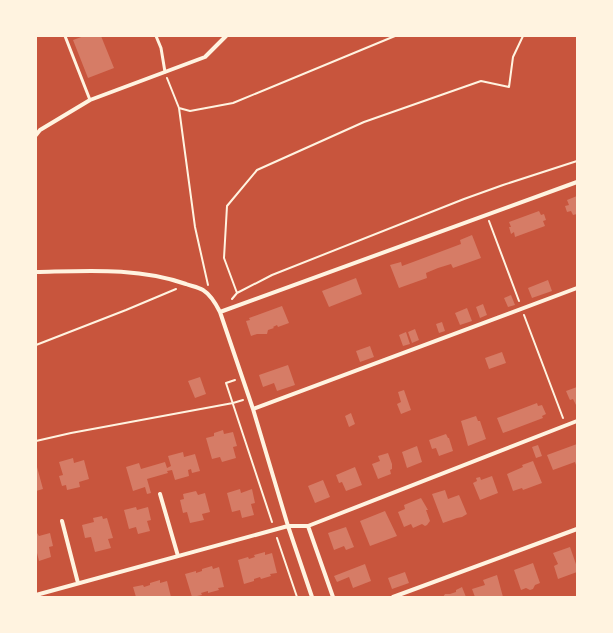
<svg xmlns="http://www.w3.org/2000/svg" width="613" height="633" font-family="'Golos Text',sans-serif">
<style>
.building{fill:#d67c66}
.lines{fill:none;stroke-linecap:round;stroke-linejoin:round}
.path{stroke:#fff3e0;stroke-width:2}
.service{stroke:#fff3e0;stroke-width:3}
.minor{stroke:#fff3e0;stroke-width:4}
</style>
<rect width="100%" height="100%" fill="#c8553d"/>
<path class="building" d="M84,36H101L114,68L88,78L73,40Z
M577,196V214L573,215L571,211L567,212L565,206L569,205L567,200Z
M539,211L541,215L544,214L546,220L543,221L545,226L515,237L514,232L511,234L509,227H511L509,222Z
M472,235L481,258L453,268L451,264L438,268L426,273L427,278L399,288L390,265L401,262L402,266L413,262L461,244L460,240Z
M356,278L362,294L329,307L322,291Z
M548,280L552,291L532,298L528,288Z
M511,295L515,305L508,307L504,298Z
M483,304L487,315L480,318L476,307Z
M282,306L289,323L278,327L277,325L273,327L274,328L268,330L267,334H257L251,336L246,321L250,320L249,318Z
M467,308L472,321L460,325L455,313Z
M442,322L445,331L439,333L436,324Z
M415,329L419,340L412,343L408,332Z
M406,332L410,344L403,346L399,335Z
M370,346L374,357L360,362L356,351Z
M502,352L506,363L489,369L485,358Z
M288,365L295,385L277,391L274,383L263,387L259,375Z
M200,377L206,394L195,398L188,381Z
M577,387V405H576L573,399L570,400L569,398L566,391Z
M404,390L411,410L401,414L397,404L401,402L398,392Z
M537,403L538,406L542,405L546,414L542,416L543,418L503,433L497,418Z
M351,413L355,424L349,427L345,416Z
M476,416L478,421H480L486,439L468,446L461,421Z
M223,430L224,434L233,432L237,446L233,447L236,458L222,462L220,457L212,459L206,438L214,436V433Z
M446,434L448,438H449L453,451L439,456L436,448L432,449L429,440Z
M577,444V468L575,462L553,470L547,455Z
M538,445L542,456L536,458L532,447Z
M417,446L422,462L407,468L402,452Z
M183,452L184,457L195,454L200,471L192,473L191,469L188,470L189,476L175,480L172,470L167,471L168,473L147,479L151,493L147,494L145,487L133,491L126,467L139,463L141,469L165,462L167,468L171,466L168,456Z
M388,453L392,464V469L390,470L391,474L378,479L372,464L380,461L378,456Z
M73,458L74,463L84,460L89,479L79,482L80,487L67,490L66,485L62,486L59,476L63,475L59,462Z
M533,461L542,483L523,490L522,488L513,491L507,474L523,467L522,465Z
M37,467L43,489L36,491V468Z
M355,467L362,485L346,491L342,482L339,483L336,475Z
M492,476L498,493L480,500L473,483L477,481L476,478L480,477L481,480Z
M323,480L330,497L315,503L308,486Z
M240,489L241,493L252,489L255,503L251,504L254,515L242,518L240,510L232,512L227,493Z
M445,490L448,499L459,495L467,514L462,517L457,518L443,523L432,494Z
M196,491L198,495L205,493L210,512L202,514L204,520L190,523L187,512L183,513L180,500L184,499L183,494Z
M421,498L428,510H426L430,521L427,525L425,526L422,524L413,528L411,524L404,527L398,512L405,509L404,505Z
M136,507L137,510L148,507L151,520L147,521L150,531L138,534L136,527L129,529L124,510Z
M385,511L397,536L370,546L360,521Z
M102,516L103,519L107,518L113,538L108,539L111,548L95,552L91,537L85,538L82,525L94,522L93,518Z
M346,527L354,547L346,550L344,546L334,550L328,533Z
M36,533H37L39,536L50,533L53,546L49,547L51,557L39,561L37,553H36Z
M570,547L577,567V572L558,579L554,566L558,564L553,553Z
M265,552V555L272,553L277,573L270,574L271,576L261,579L260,577L254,579V581L244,584L238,560L248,557L249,559L255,557L254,555Z
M533,563L540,583L535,585L533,589L530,590L526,588L521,590L514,570Z
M365,564L371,581L353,588L349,577L337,582L334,576Z
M212,566L213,569L219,567L224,587L218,588L219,590L208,593V591L201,593L202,595L192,597L185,574L196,571V573L202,571V569Z
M405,572L409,583L392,589L388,578Z
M497,575L503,597H475L472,589L485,585L483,580Z
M160,580V583L167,581L171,597H136L133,587L143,585L144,587L150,585V583Z
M462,587L466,597H443L445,594H450L456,592V590Z"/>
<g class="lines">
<path class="path" d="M167,78L179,108L195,227L208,285
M179,108L190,111L233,103L395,36
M489,221L519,301
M237,293L224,258L227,206L257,170L364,122L481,81L509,87L513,57L523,36
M232,299L237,293L272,275L464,199L503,185L577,161
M524,315L563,418
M36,345L126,310L176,289
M235,380L226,383L272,522
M36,441L71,433L233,403L243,400
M277,538L297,597"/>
<path class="service" d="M65,36L90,100
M156,36L161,48L165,72"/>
<path class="minor" d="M36,135L40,130L90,100L205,57L226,36
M36,272C86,271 138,267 186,284C191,286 198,287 203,290C211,295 216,304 220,312L253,409L288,526L312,597
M220,312L577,182
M253,409L577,288
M160,494L178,556
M62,521L78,583
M308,526L333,597
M36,595L288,526H308L577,421
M393,597L577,529"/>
</g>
<rect width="613" height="633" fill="none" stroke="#fff3e0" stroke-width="74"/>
</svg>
